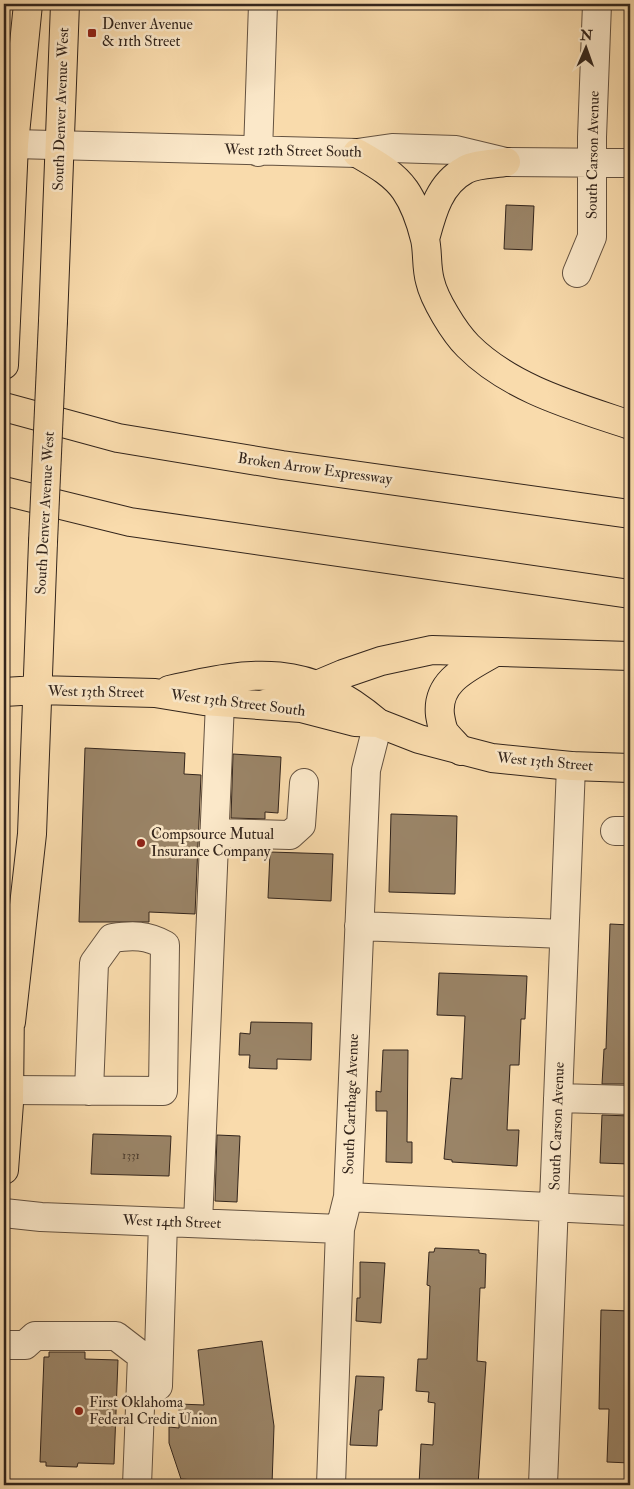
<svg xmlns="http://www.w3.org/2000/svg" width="634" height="1489" font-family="'IM FELL Double Pica',serif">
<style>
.building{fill:#9a8467;stroke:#33251c}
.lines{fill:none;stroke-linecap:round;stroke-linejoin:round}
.minor-casing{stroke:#645240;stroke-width:30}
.major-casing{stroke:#33251c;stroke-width:30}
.highway-casing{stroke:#33251c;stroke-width:30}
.minor{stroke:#fbe8c9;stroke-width:28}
.major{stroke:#f9dbac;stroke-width:28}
.highway{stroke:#f9dbac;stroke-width:28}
.major-bridge-casing{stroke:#33251c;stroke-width:30;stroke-linecap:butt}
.major-bridge{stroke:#f9dbac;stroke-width:28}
.poi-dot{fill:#8f2418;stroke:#fbe8c9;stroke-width:2}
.labels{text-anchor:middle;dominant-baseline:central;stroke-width:5;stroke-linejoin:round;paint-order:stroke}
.number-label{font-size:12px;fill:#4d3d2f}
.poi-label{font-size:15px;fill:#33251c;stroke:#fbe8c9;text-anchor:start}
.street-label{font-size:15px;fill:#33251c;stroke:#fbe8c9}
</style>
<rect width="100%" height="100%" fill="#f9dbac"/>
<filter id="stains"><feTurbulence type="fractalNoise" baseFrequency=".004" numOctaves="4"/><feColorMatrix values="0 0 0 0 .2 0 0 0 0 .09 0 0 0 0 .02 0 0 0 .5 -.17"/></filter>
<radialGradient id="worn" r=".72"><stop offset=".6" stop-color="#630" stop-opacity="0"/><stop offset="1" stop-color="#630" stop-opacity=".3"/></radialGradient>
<path class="building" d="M506,205L534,206L532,250L504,249Z
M85,748L185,753L184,774L201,775L195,914L149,912V922H79Z
M233,754L281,757L278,813L265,812V819L231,818Z
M391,814L457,816L455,894L389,892Z
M270,852L333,854L331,901L268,898Z
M610,924L630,925V1084H602L604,1049H606Z
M439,973L527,976L525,1019H521L519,1065H510L507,1130H519L517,1166L452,1162V1160L444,1159L451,1078L462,1079L465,1016L437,1015Z
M251,1022L312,1023L311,1060L277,1059V1069L249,1068L250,1055H239L240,1033L250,1034Z
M383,1050H408L407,1142H412V1163L386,1162L387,1111H376V1091L381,1092Z
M602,1115L630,1116V1164L600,1163Z
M93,1134L171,1136L169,1176L91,1174Z
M217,1135L240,1136L237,1202L215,1201Z
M435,1248L479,1250V1253L486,1254L485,1288H480L477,1361L486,1362L478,1485H419L421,1444L433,1445L435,1403L428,1402L429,1392L416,1391L418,1359H427L430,1286L427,1285L429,1252H434Z
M360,1262L385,1263L381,1323L356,1321L357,1298H360Z
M601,1310L630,1311V1463L607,1462L609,1409H599Z
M262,1341L274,1426L272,1485H194L195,1480L181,1479L169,1443V1427L179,1428V1404L204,1405L198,1350Z
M49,1352H85V1359L118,1360L114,1464L78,1463L77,1467L46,1466V1462H40L44,1357H49Z
M356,1376L384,1377L382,1410H379L377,1446L350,1445Z"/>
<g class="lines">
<defs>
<path id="minor" d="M14,144L357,153L392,148L456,150L506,162L630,163
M258,152L263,4
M577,273L592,237V137L597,4
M615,831H630
M214,833L290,835L301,825L304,783
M359,926L564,934
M9,1090L163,1091L165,945C147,935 133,935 112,938L94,963L89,1091
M558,1098L630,1100
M348,1197L630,1211
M4,1213L41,1217L340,1229
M198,1223L220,702
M4,1345H25L35,1336H116L142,1356L137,1485
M158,1386L163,1222
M331,1485L340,1229L348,1197L366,770L378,723
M543,1485L571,766"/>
<path id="major" d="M53,321L65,4
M4,365L14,144L28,4
M169,690C254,670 308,663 378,723
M4,692L37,690L155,693L204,701L301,708L355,722L378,723L419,739L492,758L571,766L630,768
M11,1022L32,834L43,542
M4,1170L9,1103L10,1004"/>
<path id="highway" d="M4,143L14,144
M357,153C374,163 393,173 405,190C414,203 421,223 425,239C428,252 426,267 430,281C434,299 454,332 468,346C511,389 574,406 630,425
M425,239C432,213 439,184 465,170C475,164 494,164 506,162
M4,407L118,438L282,465L630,514
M4,491L130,522L630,594
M261,705L286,698L343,674L381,661L432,650L630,656
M461,751C456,745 450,739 445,733C442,728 441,721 440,715C436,680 470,667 495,652"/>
</defs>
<use href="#minor" class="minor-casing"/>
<use href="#major" class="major-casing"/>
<use href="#highway" class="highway-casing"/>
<use href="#minor" class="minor"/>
<use href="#major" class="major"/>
<use href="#highway" class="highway"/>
<defs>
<path id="major-bridge" d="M43,542L53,321"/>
</defs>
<use href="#major-bridge" class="major-bridge-casing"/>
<use href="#major-bridge" class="major-bridge"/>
</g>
<g class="poi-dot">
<rect x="87" y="28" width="10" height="10" rx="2.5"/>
<circle cx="141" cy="843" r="5"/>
<circle cx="79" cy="1411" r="5"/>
</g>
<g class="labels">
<g class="number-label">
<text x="131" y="1155">1331</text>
</g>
<g class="poi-label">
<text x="102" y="24">Denver Avenue<tspan x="102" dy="17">&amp; 11th Street</tspan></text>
<text x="151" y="834">Compsource Mutual<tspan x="151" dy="17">Insurance Company</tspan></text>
<text x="89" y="1402">First Oklahoma<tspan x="89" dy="17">Federal Credit Union</tspan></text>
</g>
<g class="street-label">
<text transform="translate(61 109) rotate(-88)">South Denver Avenue West</text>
<text transform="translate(293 151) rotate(1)">West 12th Street South</text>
<text transform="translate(593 155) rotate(-89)">South Carson Avenue</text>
<text transform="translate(315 469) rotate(8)">Broken Arrow Expressway</text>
<text transform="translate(45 513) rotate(-87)">South Denver Avenue West</text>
<text transform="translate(96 692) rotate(1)">West 13th Street</text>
<text transform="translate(238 703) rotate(7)">West 13th Street South</text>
<text transform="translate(545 762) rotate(5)">West 13th Street</text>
<text transform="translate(351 1104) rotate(-88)">South Carthage Avenue</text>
<text transform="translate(557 1126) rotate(-88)">South Carson Avenue</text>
<text transform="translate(172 1222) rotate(2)">West 14th Street</text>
</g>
</g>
<rect width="634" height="1489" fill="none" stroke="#f9dbac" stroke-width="20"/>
<rect x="5" y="5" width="624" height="1479" fill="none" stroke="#33251c" stroke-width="2.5"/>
<rect x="10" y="10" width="614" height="1469" fill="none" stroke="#33251c"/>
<g transform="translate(586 48) rotate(2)" stroke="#fbe8c9" stroke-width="4" paint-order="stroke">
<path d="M0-4L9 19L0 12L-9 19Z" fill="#33251c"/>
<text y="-8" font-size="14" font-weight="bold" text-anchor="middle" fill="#33251c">N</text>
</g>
<rect width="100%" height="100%" filter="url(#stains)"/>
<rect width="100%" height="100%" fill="url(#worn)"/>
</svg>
